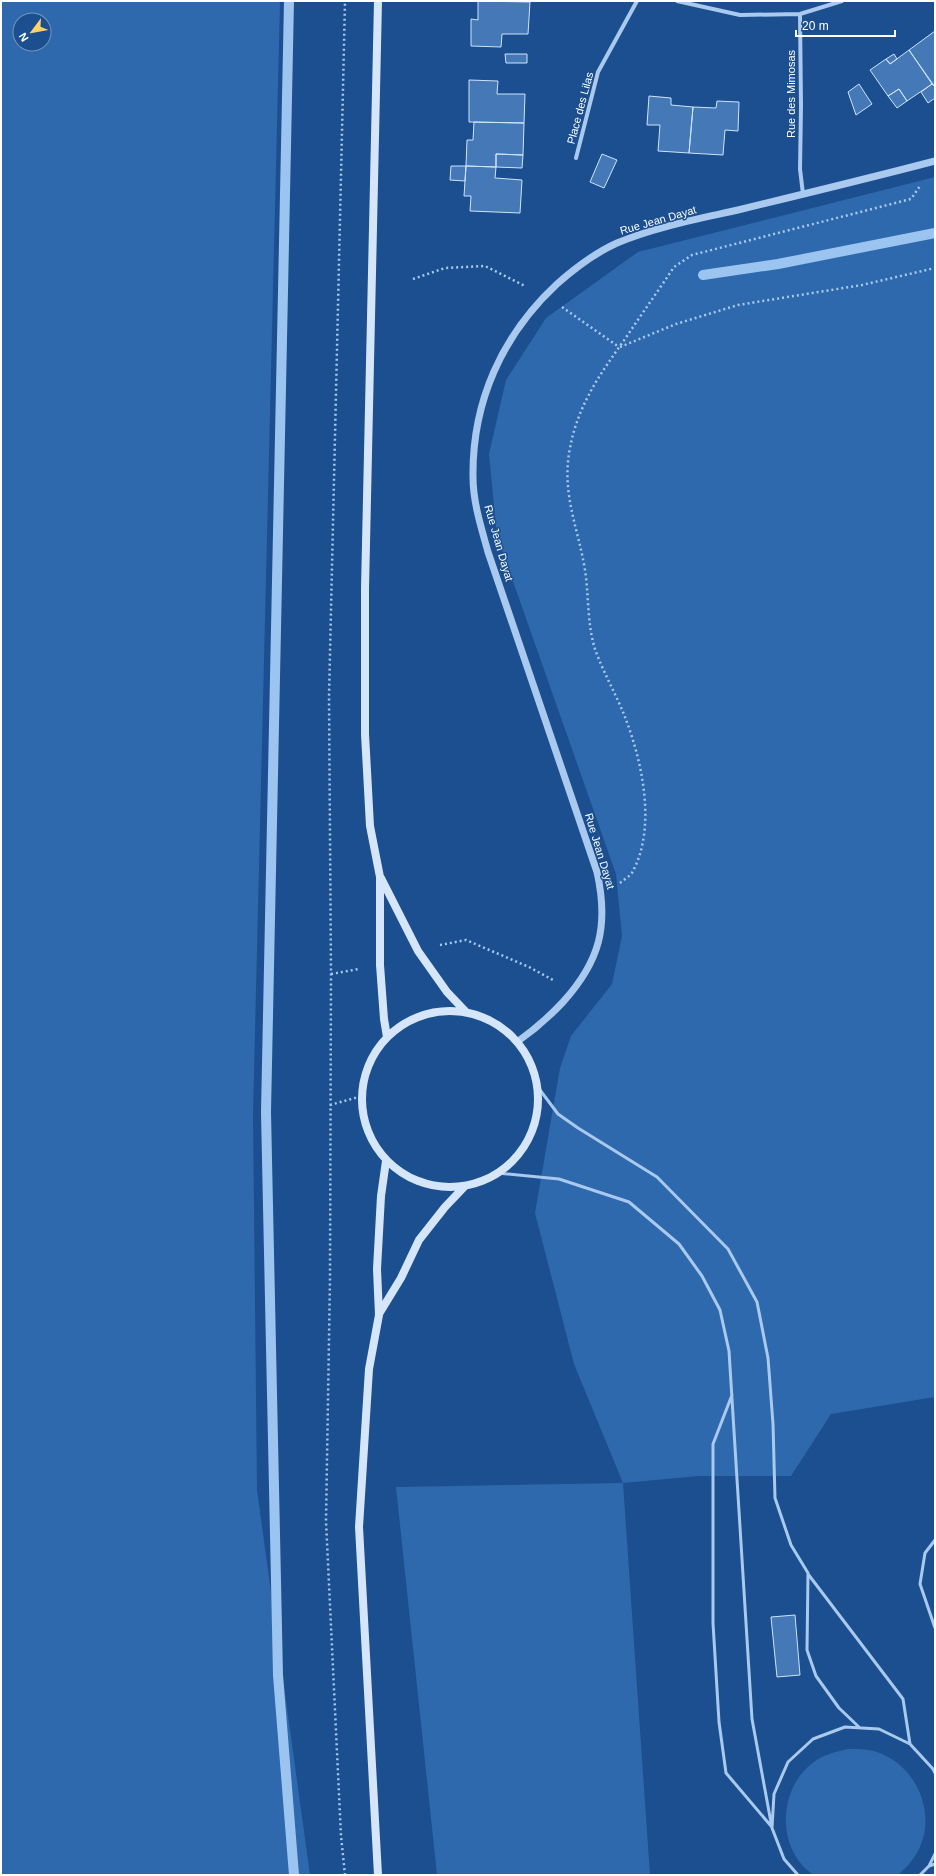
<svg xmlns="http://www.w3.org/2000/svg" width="936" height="1876" font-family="Helvetica,sans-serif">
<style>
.green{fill:#2e69ad;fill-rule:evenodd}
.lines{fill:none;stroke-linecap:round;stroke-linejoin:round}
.stream{stroke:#9cc4f0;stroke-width:10}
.building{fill:#4478b7;stroke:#cfe3fa}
.path{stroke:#a9c9ee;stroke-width:2.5;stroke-dasharray:2 3;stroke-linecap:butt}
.service{stroke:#a9c9ee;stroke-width:3}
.minor{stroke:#a9c9ee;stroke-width:4}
.tertiary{stroke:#a9c9ee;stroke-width:7}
.secondary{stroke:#d6e6fa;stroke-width:8}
.labels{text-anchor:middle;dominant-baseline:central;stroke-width:3;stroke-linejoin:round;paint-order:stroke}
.street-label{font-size:11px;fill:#fff;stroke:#1b4f8f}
</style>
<rect width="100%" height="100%" fill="#1b4f8f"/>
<path class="green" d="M1,1H280L253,1114L257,1490L310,1875H1ZM20,20H44V44H20Z
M935,177V1397L831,1414L791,1476H699L623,1483L650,1875H437L396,1487L623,1483L574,1364L535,1213L560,1068L571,1036L612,984L622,936L616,874L497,536L489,454L506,380L546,318L638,252Z
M848,1749C860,1749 873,1749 884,1755C918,1770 936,1815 919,1849C914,1859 907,1867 898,1875H814C775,1850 778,1787 814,1762C824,1754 836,1752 848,1749Z"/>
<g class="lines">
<path class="stream" d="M289,1L266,1112L278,1675L294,1875
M703,275L778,264L935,233"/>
</g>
<path class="building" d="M478,1L530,2L528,34H502L501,47L471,46V19L478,20Z
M935,31V87L909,50Z
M909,50L932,84L907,101L899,89L888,96L870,70L886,59L890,64Z
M505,54H527V63H506Z
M894,54L897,59L890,64L886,59Z
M469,80L498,81L497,94H525L524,123L469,122Z
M859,84L872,104L856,115L848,92Z
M932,84L935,87V98L928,103L921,92Z
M899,89L907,101L897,108L888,96Z
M649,96L671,98V105L693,107L689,153L658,151L660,125H647Z
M717,101L739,102L738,131L725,130L723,155L689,153L693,107L716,108Z
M474,122L524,123L523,155L496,154V167L466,166L467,140H473Z
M496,154L523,155L522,168L496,167Z
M602,154L617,160L604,188L590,182Z
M451,166H466L465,181L450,180Z
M466,166L496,167L495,178L522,180L520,213L470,211L471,196H464Z
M795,1615L800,1675L777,1677L771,1617Z"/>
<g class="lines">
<path class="path" d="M413,279L445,268L485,266L525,286
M562,307L619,347
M620,347L676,324L738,305L862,285L935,268
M620,883C625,879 632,875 634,869C656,825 642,761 625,717C616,694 603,672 595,649C587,624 589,596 585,570C578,527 561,493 570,448C578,405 600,374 625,339C641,315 658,291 674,267L692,255L911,199L920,186
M440,945L466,940L529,967L553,980
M331,974L359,969
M330,1105L362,1096
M345,1875L341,1836L326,1521L330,1278L331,974L329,697L345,1"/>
<path class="service" d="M537,1086L558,1114L578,1128L657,1177L728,1249L757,1302L768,1358L773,1424L775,1498L791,1545L808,1573L807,1650L816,1676L839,1708L860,1728
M497,1173L559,1179L629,1202L679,1244L702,1276L720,1310L729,1351L752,1719L772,1828
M732,1395L713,1444V1623L719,1722L726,1773L771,1826
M935,1540L925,1553L920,1584L935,1628
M808,1574L903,1699L910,1744
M929,1866L935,1864
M798,1875L784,1859L772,1828L774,1794L788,1762L813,1739L845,1727L879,1729L910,1744L933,1769L935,1773
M920,1875L929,1866L935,1854"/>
<path class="minor" d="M677,1L740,15L800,14L842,1
M800,14L801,106L800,169L803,194
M576,158L598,72L637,1"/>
<path class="tertiary" d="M517,1042C534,1030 549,1017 563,1002C600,961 609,926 597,872L488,552C481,527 473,502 473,477C472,402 502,335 557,284C575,268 595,253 617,243C655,227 698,219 738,210C804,194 870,178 935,161"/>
<path class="secondary" d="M378,1L365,589V734L370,826L380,877V965L384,1019L387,1037
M381,878L418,951L447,992L466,1012
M362 1099a88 88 0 1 1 176 0a88 88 0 1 1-176 0Z
M379,1314L401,1278L419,1240L445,1207L465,1186
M378,1875L359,1527L369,1369L379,1315L377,1269L381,1196L386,1161"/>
</g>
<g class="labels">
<g class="street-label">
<text transform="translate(791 94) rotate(-90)">Rue des Mimosas</text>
<text transform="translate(580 108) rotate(-75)">Place des Lilas</text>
<text transform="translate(658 220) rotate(-16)">Rue Jean Dayat</text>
<text transform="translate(499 543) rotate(74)">Rue Jean Dayat</text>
<text transform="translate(600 851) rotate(73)">Rue Jean Dayat</text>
</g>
</g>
<rect width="936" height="1876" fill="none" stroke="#ffffff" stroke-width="4"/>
<g transform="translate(32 32) rotate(238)"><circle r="19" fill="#1b4f8f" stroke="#7695bc"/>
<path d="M0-3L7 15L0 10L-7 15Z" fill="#ffd166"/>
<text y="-6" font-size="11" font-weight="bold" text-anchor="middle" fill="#ffffff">N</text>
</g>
<path d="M796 30v6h99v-6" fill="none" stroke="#ffffff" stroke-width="2"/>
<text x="802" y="30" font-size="12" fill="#ffffff" stroke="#1b4f8f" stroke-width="3" paint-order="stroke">20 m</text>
</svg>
